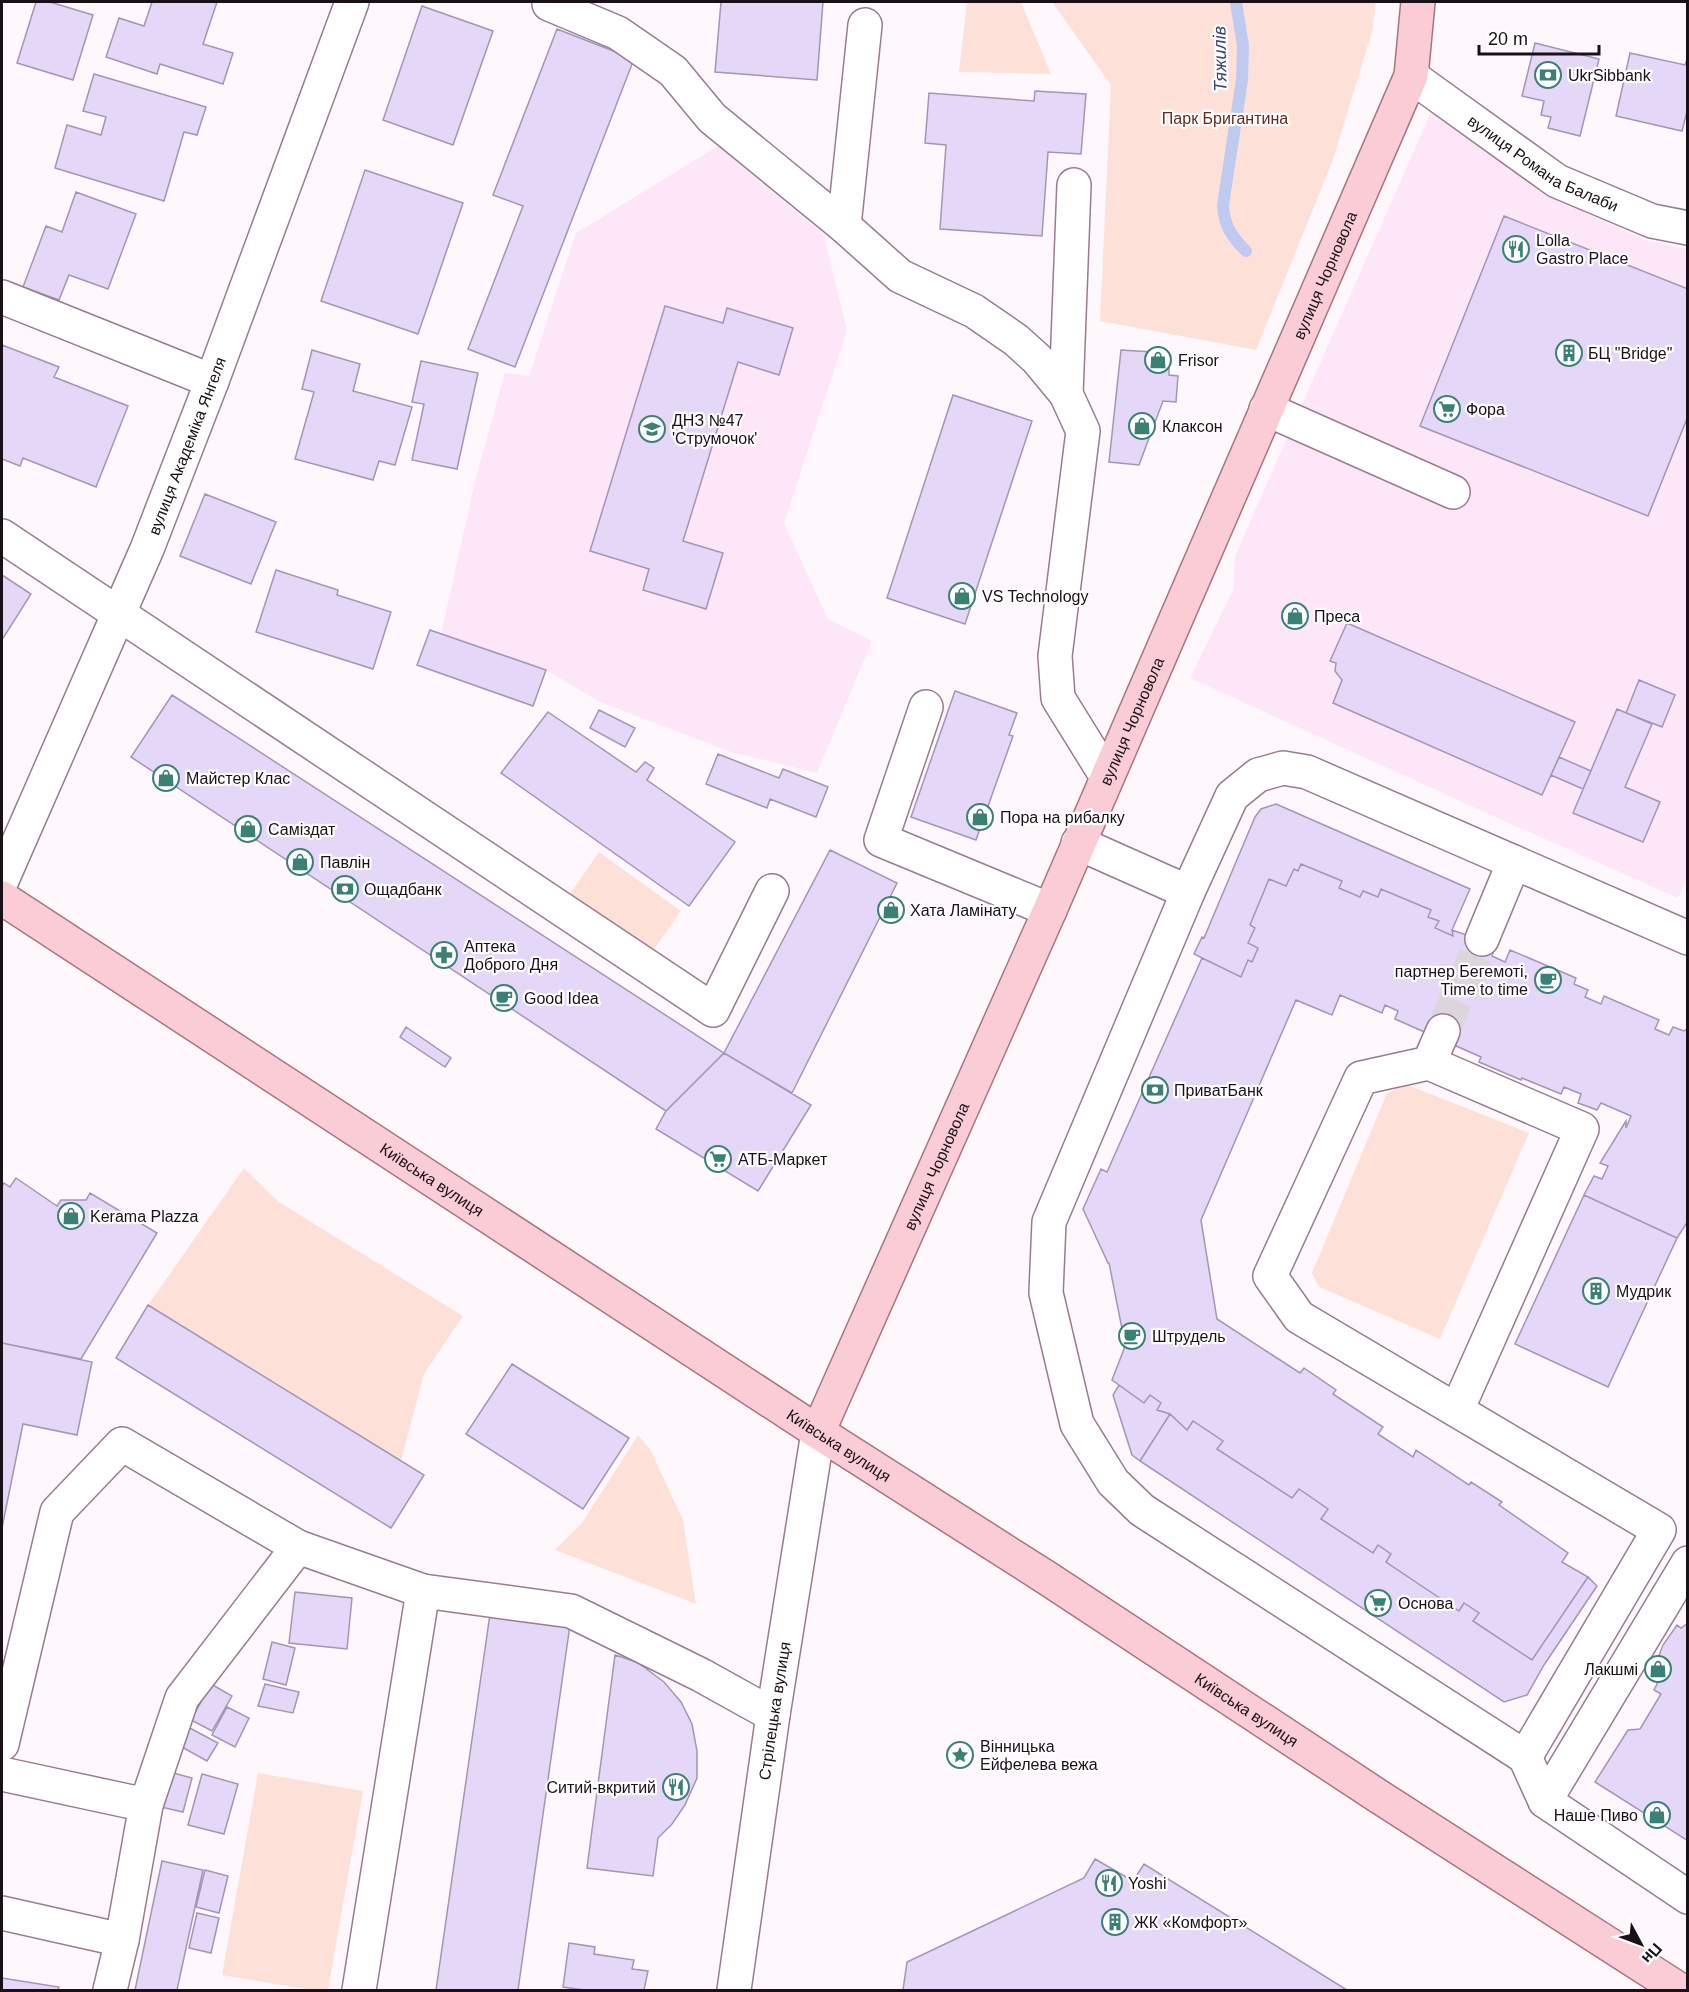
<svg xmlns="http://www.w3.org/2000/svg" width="1689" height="1992" font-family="Helvetica,sans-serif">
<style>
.built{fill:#fde6f7}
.green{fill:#fde1d9}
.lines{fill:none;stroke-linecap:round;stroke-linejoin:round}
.stream{stroke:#c0caf0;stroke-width:12}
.building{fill:#e5d7f7;stroke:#a396b4;stroke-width:1.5}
.minor-tunnel{stroke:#dcd5db;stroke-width:33;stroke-dasharray:33 16;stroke-linecap:butt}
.minor-casing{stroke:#987c91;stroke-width:36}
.major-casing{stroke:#a97481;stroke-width:36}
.minor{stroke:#fff;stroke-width:33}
.major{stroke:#faccd6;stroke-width:33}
.labels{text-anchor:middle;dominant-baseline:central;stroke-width:4.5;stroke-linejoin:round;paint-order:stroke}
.poi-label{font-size:16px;fill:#1a1018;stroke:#fff;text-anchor:start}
.park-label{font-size:16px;fill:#622b1c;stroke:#fff}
.street-label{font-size:16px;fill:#1a1018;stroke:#fff}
.water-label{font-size:18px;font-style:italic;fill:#394374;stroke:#fff}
</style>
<rect width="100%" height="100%" fill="#fef8fd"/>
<path class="built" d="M1432,110L1549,196L1643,239L1687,249L1688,876L1678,898L1504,821L1190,678L1233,590L1235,556Z
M718,146L824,235L847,331L784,523L828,619L872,641L817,773L731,752L600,702L546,670L441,634L475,481L505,373L529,376L576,233Z"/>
<path class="green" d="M967,2H1021L1051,74L959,72Z
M1052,2H1376L1372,32L1333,160L1256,350L1100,321L1111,85Z
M599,852L681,911L650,955L567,898Z
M1408,1085L1529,1133L1440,1339L1319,1287L1312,1273L1387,1093Z
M244,1168L279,1202L463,1316L424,1374L401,1461L148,1305Z
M638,1435L650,1449L683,1520L696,1604L555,1550L582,1523Z
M258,1773L363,1791L328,1990H311L222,1975Z"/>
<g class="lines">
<path class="stream" d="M1236,2L1243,46L1242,80L1223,205C1224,226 1232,237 1246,251"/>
</g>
<path class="building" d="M36,2H50L93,15L73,80L17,63Z
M152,2H217L203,44L233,53L223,84L160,64L157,74L106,57L119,18L144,26Z
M721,2H823L817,80L715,72Z
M422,6L493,31L453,145L383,120Z
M557,29L634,59L515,367L468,349L523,206L493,195Z
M1535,43L1599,59L1580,136L1548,128L1551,117L1541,115L1544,101L1522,96Z
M1630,53L1685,65L1688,57V108L1682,131L1616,116Z
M94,74L206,107L197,135L184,132L164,201L55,168L67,125L101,135L106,117L83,111Z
M1035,91L1086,94L1081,154L1048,152L1042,236L940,229L946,145L925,143L929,93L1034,101Z
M365,170L463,203L418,334L321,301Z
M76,192L136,214L108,289L69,275L59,300L23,287L46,226L62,232Z
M1504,216L1688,289V416L1648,516L1420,426Z
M665,306L723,323L727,308L793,328L779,375L738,362L683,541L723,553L706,609L643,590L649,569L590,551Z
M2,345L59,367L54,377L128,406L96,487L23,458L20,466L2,459Z
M312,350L360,364L353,391L412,407L395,465L379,461L373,480L295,459L314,392L302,389Z
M1121,350L1169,353V375L1178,376L1176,402L1163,401L1139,465L1109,462Z
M421,361L478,373L457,469L412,460L424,404L412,402Z
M953,395L1032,421L965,624L887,598Z
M205,494L276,522L251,584L180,556Z
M276,570L338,590L337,595L391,612L373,669L256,632Z
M2,575L31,594L2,640Z
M1291,607L1305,613L1299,626L1285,620Z
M1347,623L1575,722L1542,795L1333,703L1342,680L1335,671L1336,663L1330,661Z
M430,630L546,670L533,706L417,665Z
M1639,680L1675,695L1662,727L1626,713Z
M955,691L1017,713L1009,735L1013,736L976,840L911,817Z
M172,695L724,1053L666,1111L131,757Z
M1617,709L1652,724L1625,787L1660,802L1643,842L1573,813Z
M599,710L635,728L625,747L590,728Z
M548,712L636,772L645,762L654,768L647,780L735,842L689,906L501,773Z
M718,754L779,778L783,769L828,787L816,817L770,799L767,808L706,784Z
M1559,757L1591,771L1583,789L1551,775Z
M1276,804L1470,889L1452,930L1453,936L1435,928L1439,921L1428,917L1431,910L1381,889L1378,897L1363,891L1360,897L1339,888L1342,881L1301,864L1298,871L1294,869L1286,886L1269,879L1250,925L1255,928L1248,943L1258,948L1252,962L1248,960L1241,977L1194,954L1202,937L1204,938L1255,817L1261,809Z
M830,850L897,883L792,1093L724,1053Z
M1301,864L1342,881L1339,888L1360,897L1363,891L1378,897L1381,889L1431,910L1428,917L1439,921L1435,928L1453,936L1452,930L1496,945L1492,956L1505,962L1510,950L1576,978L1574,984L1588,990L1585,997L1601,1004L1604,996L1659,1020L1655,1029L1669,1035L1673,1027L1684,1031L1688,1028V1221L1677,1238L1584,1195L1594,1176L1602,1179L1608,1166L1600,1163L1626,1121V1128L1631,1116L1601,1103L1597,1110L1578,1103L1581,1094L1564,1087L1561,1094L1522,1078L1521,1080L1479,1062L1481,1057L1395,1019L1398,1011L1385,1005L1382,1013L1340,995L1332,1015L1296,1000L1201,1220L1217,1319L1300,1373L1304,1368L1336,1390L1333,1394L1383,1427L1378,1434L1413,1457L1416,1450L1469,1485L1471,1482L1502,1502L1499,1505L1568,1553L1562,1562L1588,1577L1532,1660L1473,1621L1479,1613L1464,1603L1459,1611L1386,1562L1391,1554L1378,1545L1373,1553L1321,1519L1328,1509L1299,1489L1292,1498L1217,1449L1223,1441L1193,1421L1187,1430L1170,1414L1157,1410L1161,1403L1150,1395L1144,1403L1112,1380L1124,1349L1126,1329H1122L1109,1263H1108L1083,1209L1101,1169L1107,1172L1202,958L1241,977L1248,960L1252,962L1258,948L1248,943L1255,928L1250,925L1269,879L1286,886L1294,869L1298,871Z
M406,1027L451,1058L445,1067L400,1037Z
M724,1053L811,1105L758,1191L656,1129L666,1111Z
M16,1178L57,1206L61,1200H86L90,1193L157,1233L81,1359L2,1343V1187L4,1183L10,1187Z
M1584,1195L1677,1238L1608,1387L1515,1344Z
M148,1305L424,1475L391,1528L116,1358Z
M2,1343L92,1362L77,1435L23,1424L2,1528Z
M512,1364L629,1438L583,1509L466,1434Z
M1119,1385L1144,1403L1150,1395L1161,1403L1157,1410L1170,1414L1140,1461L1132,1455L1113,1395Z
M1170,1414L1187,1430L1193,1421L1223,1441L1217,1449L1292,1498L1299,1489L1328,1509L1321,1519L1373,1553L1378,1545L1391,1554L1386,1562L1459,1611L1464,1603L1479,1613L1473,1621L1532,1660L1588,1577L1597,1586L1544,1665L1527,1695L1504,1702L1140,1461Z
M295,1592L352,1598L347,1649L289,1643Z
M490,1614L570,1625L518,1990H436Z
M1688,1623V1841L1595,1782L1628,1730L1640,1729L1661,1694L1654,1690L1657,1684L1658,1670L1654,1668L1663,1645L1677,1625L1681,1628Z
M272,1642L295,1648L286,1685L263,1679Z
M615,1655L637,1662L664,1682L681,1702L692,1724L697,1751V1778L685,1805L672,1824L658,1838L653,1876L587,1868Z
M211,1684L232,1696L212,1731L191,1720Z
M265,1684L299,1692L293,1713L258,1706Z
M227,1707L249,1718L235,1747L212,1735Z
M188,1727L218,1743L207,1761L178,1745Z
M170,1772L192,1778L183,1812L161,1807Z
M202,1774L238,1784L224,1834L188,1825Z
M1095,1859L1133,1881L1144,1864L1347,1990H903L907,1962L1084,1878Z
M162,1861L203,1870L177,1990H135Z
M205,1870L228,1876L219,1913L196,1907Z
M197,1913L219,1918L211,1953L189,1948Z
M569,1943L595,1947L594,1954L634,1960L632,1969L648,1971L644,1990H584L563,1987Z
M2,1978L59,1987L58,1990H2Z"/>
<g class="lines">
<path class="minor-tunnel" d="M1443,1031L1482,939"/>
<defs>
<g id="minor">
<path d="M549,4L618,33L673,71L712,118L844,226L900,276L974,311L1016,340L1037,359L1066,394L1083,431L1055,656L1058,698L1107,777"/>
<path id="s1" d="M1411,76L1557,181L1652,221L1688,228"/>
<path d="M844,226L865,25"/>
<path d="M2,297L212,381"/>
<path d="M1066,394L1074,185"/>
<path d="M1266,409L1453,492"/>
<path d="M2,536L713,1010L772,891"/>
<path d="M926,707L881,840L1050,910"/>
<path d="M1078,843L1188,892"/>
<path id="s2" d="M2,880L147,549L212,381L352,2"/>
<path d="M1482,939L1514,862"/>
<path d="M1443,1031L1429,1063L1361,1078L1270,1276L1299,1317L1659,1530L1525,1757"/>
<path d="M1429,1063L1582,1129L1457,1410"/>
<path d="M1688,1563L1545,1801L1688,1897"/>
<path d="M2,1744L57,1512L122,1444L298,1547"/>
<path d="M2,1774L146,1805"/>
<path d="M1545,1801L1525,1757L1142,1510L1113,1482L1077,1424L1046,1293L1049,1222L1188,892L1232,796L1258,775L1283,768L1307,772L1688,938"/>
<path d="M2,1913L122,1940L146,1805L182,1698L298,1547L423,1591L571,1611L701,1675L773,1715"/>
<path d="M110,1990L122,1940"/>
<path d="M359,1990L423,1591"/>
<path id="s3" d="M734,1990L773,1715L818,1432"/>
</g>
<g id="major">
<path id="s4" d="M2,898L818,1432L1047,1578L1378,1796L1680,1990"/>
<path id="s5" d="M818,1432L1050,910L1411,76L1418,2"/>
</g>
</defs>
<use href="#minor" class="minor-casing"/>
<use href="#major" class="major-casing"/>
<use href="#minor" class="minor"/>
<use href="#major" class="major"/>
</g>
<defs>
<symbol id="bank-ring" viewBox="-11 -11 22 22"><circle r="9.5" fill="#fff" stroke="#3b8075" stroke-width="1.5"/><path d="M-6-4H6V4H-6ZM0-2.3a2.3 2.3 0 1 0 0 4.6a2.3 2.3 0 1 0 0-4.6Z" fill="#3b8075"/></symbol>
<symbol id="restaurant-ring" viewBox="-11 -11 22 22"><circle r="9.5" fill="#fff" stroke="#3b8075" stroke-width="1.5"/><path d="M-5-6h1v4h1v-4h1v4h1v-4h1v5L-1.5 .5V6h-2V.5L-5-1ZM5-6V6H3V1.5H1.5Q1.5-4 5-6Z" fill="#3b8075"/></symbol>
<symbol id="building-ring" viewBox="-11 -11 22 22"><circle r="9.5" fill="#fff" stroke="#3b8075" stroke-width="1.5"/><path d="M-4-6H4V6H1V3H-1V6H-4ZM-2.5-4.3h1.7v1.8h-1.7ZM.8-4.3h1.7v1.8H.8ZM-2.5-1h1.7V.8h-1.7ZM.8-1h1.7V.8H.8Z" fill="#3b8075"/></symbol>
<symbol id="shop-ring" viewBox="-11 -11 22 22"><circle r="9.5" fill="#fff" stroke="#3b8075" stroke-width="1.5"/><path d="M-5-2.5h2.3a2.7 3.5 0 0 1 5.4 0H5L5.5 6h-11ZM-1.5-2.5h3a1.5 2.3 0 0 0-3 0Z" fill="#3b8075"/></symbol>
<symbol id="supermarket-ring" viewBox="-11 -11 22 22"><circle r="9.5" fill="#fff" stroke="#3b8075" stroke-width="1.5"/><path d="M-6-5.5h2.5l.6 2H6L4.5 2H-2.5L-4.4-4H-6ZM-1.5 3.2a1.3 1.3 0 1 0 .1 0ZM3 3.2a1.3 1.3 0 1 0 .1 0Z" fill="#3b8075"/></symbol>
<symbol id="school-ring" viewBox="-11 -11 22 22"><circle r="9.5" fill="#fff" stroke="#3b8075" stroke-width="1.5"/><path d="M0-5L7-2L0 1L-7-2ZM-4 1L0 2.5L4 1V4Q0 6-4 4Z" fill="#3b8075"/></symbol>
<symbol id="pharmacy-ring" viewBox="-11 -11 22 22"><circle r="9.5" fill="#fff" stroke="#3b8075" stroke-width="1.5"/><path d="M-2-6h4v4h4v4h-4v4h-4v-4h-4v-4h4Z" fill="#3b8075"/></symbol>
<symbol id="cafe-ring" viewBox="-11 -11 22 22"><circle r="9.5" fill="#fff" stroke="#3b8075" stroke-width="1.5"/><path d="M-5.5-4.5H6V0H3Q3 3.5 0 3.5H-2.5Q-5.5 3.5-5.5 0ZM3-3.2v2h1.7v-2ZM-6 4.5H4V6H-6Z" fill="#3b8075"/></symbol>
<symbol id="sight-ring" viewBox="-11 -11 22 22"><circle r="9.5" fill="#fff" stroke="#3b8075" stroke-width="1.5"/><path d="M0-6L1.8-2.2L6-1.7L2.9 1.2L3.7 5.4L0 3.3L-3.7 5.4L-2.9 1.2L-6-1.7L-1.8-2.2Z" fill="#3b8075"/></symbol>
</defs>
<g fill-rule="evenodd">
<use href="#bank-ring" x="1533" y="60" width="30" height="30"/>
<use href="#restaurant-ring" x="1501" y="234" width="30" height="30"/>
<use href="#building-ring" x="1554" y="338" width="30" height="30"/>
<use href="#shop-ring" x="1143" y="345" width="30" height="30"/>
<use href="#supermarket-ring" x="1432" y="394" width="30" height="30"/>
<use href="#shop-ring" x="1127" y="411" width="30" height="30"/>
<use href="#school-ring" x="637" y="414" width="30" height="30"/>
<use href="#shop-ring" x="947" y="581" width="30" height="30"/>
<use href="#shop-ring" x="1280" y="601" width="30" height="30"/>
<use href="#shop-ring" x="151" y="763" width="30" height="30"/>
<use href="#shop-ring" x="965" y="802" width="30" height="30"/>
<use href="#shop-ring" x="233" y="814" width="30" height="30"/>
<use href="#shop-ring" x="285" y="847" width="30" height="30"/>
<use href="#bank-ring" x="330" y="874" width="30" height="30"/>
<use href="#shop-ring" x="876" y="895" width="30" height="30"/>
<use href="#pharmacy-ring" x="429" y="940" width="30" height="30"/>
<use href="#cafe-ring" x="1533" y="965" width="30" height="30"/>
<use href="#cafe-ring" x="489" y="983" width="30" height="30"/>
<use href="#bank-ring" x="1140" y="1075" width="30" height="30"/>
<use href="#supermarket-ring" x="703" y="1144" width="30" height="30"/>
<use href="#shop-ring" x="56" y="1201" width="30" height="30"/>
<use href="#building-ring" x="1581" y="1276" width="30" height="30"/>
<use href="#cafe-ring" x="1117" y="1321" width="30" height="30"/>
<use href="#supermarket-ring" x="1363" y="1588" width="30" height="30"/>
<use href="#shop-ring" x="1643" y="1654" width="30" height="30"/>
<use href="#sight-ring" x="945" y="1740" width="30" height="30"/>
<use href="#restaurant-ring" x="661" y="1772" width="30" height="30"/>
<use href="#shop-ring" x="1642" y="1800" width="30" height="30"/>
<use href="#restaurant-ring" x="1094" y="1868" width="30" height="30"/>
<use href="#building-ring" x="1100" y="1907" width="30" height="30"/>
</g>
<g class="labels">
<g class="poi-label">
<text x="1568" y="75">UkrSibbank</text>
<text x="1536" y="240">Lolla<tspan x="1536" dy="18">Gastro Place</tspan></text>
<text x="1588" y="353">БЦ "Bridge"</text>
<text x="1178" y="360">Frisor</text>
<text x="1466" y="409">Фора</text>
<text x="672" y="420">ДНЗ №47<tspan x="672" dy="18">'Струмочок'</tspan></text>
<text x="1162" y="426">Клаксон</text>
<text x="982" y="596">VS Technology</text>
<text x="1314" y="616">Преса</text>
<text x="186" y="778">Майстер Клас</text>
<text x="1000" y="817">Пора на рибалку</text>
<text x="268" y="829">Саміздат</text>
<text x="320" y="862">Павлін</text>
<text x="364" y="889">Ощадбанк</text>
<text x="910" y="910">Хата Ламінату</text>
<text x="464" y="946">Аптека<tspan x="464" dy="18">Доброго Дня</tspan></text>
<text x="1528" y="971" text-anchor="end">партнер Бегемоті,<tspan x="1528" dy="18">Time to time</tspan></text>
<text x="524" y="998">Good Idea</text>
<text x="1174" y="1090">ПриватБанк</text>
<text x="738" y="1159">АТБ-Маркет</text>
<text x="90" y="1216">Kerama Plazza</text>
<text x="1616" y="1291">Мудрик</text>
<text x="1152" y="1336">Штрудель</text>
<text x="1398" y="1603">Основа</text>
<text x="1638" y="1669" text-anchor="end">Лакшмі</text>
<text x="980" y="1746">Вінницька<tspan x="980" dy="18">Ейфелева вежа</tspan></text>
<text x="656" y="1787" text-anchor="end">Ситий-вкритий</text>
<text x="1638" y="1815" text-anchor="end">Наше Пиво</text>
<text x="1128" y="1883">Yoshi</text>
<text x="1134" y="1922">ЖК «Комфорт»</text>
</g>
<g class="park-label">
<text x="1225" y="118">Парк Бригантина</text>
</g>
<g class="street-label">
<text stroke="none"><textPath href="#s1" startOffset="159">вулиця Романа Балаби</textPath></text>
<text stroke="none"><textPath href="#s5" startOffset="1263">вулиця Чорновола</textPath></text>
<text stroke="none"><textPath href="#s2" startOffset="472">вулиця Академіка Янгеля</textPath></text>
<text stroke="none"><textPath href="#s5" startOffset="777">вулиця Чорновола</textPath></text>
<text stroke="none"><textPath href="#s5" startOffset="291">вулиця Чорновола</textPath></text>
<text stroke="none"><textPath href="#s4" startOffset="514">Київська вулиця</textPath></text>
<text stroke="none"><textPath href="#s4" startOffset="1000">Київська вулиця</textPath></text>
<text stroke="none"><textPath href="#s4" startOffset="1486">Київська вулиця</textPath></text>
<text stroke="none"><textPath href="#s3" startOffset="282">Стрілецька вулиця</textPath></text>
</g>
<g class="water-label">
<text transform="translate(1220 59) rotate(-91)">Тяжилів</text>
</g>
</g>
<rect width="1689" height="1992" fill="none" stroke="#1a1018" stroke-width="6"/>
<g transform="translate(1641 1944) rotate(131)" stroke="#ffffff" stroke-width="4.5" paint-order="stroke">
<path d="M0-4.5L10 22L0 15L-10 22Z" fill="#1a1018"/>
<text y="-9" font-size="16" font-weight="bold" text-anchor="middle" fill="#1a1018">Пн</text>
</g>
<path d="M1479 45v9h120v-9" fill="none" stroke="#1a1018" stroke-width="3"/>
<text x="1488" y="45" font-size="18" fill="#1a1018" stroke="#ffffff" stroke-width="4.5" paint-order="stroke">20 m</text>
</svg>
